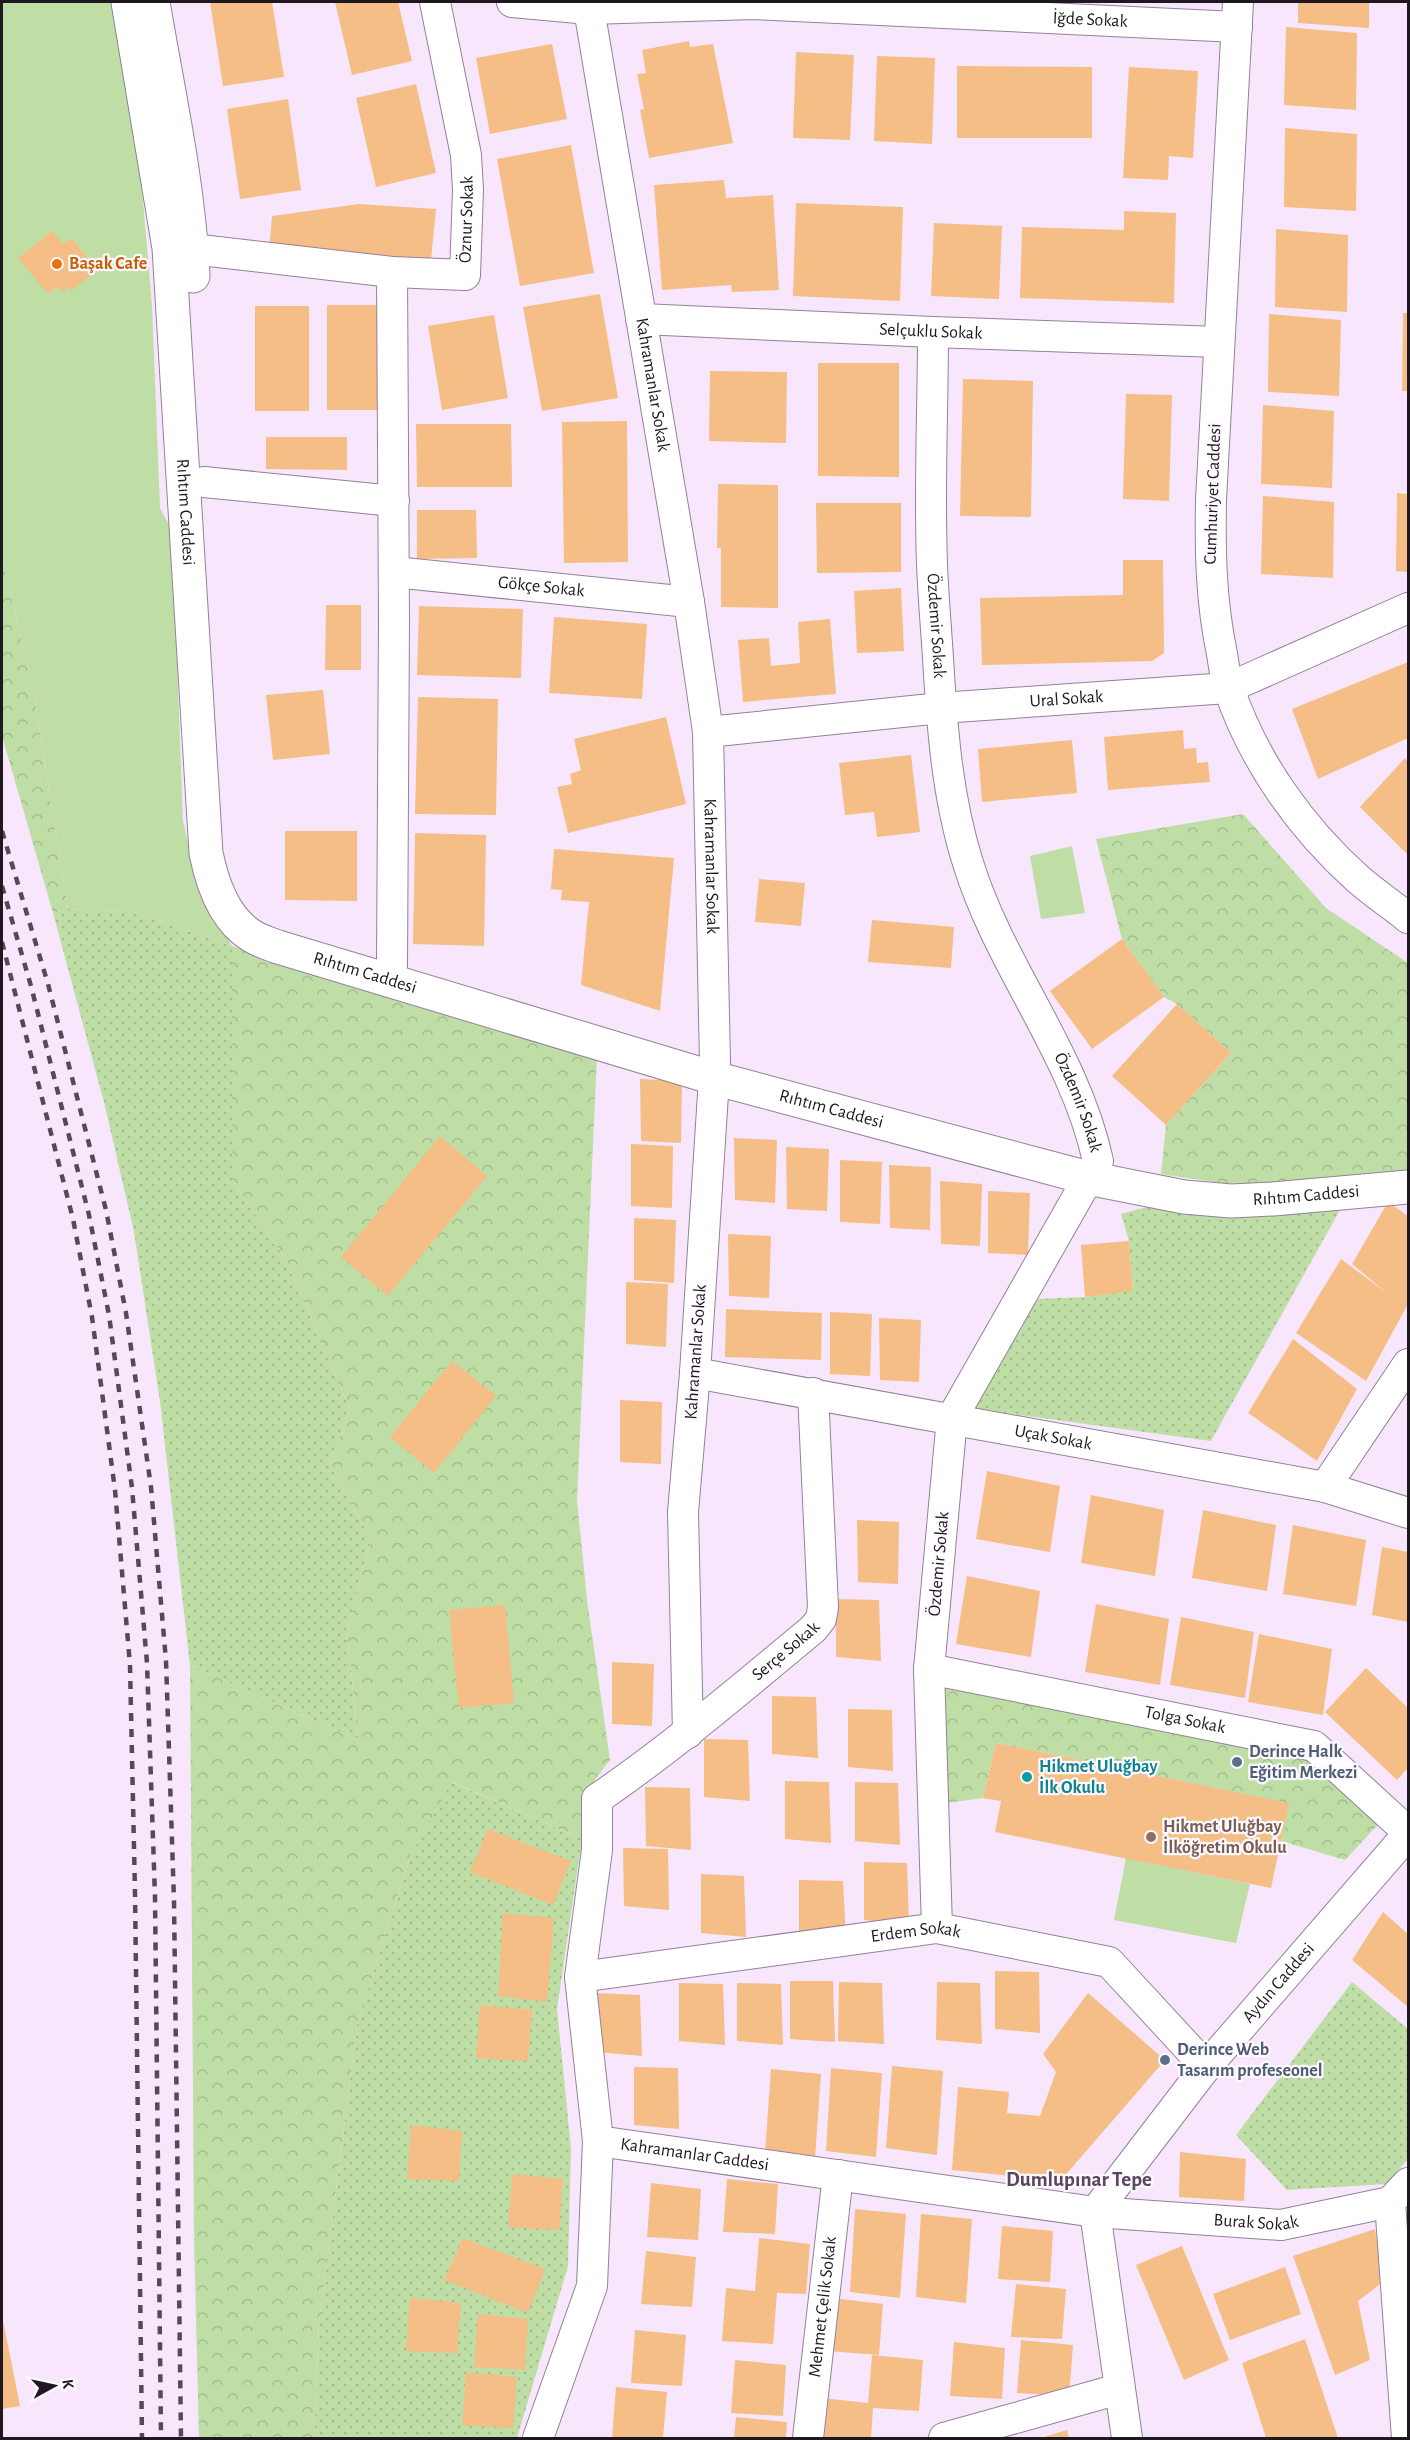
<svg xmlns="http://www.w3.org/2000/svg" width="1410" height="2440" font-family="'Alegreya Sans',sans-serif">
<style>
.grass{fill:url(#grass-dots)}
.forest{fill:url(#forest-crowns)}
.park{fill:#bedea5}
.building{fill:#f4be86}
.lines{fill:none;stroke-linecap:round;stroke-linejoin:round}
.minor-casing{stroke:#948199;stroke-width:32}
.major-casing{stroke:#948199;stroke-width:35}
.minor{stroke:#fff;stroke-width:30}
.major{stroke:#fff;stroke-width:33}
.rail{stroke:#544a56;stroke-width:4.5;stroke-dasharray:8 8;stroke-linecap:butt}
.food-dot{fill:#e8710a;stroke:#fef9ff;stroke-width:2}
.service-dot{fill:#5c6f8a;stroke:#fef9ff;stroke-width:2}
.culture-dot{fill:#0f9aa8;stroke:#fef9ff;stroke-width:2}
.education-dot{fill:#8d6e63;stroke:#fef9ff;stroke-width:2}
.labels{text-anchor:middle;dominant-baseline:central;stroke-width:4.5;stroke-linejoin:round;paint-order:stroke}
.street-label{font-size:18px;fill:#201821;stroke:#fef9ff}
.food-label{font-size:18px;font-weight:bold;fill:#c56008;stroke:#fef9ff;text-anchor:start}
.service-label{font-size:18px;font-weight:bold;fill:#4e5e75;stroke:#fef9ff;text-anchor:start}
.culture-label{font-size:18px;font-weight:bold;fill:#0d838f;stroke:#fef9ff;text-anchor:start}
.education-label{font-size:18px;font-weight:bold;fill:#785e54;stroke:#fef9ff;text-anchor:start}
.quarter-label{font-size:21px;font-weight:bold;fill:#58475d;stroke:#fef9ff}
</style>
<defs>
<pattern id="grass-dots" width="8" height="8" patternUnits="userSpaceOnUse" patternTransform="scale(1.5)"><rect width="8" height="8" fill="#bedea5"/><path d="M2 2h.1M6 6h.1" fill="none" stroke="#a3be8e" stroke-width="1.8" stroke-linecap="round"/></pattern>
<pattern id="forest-crowns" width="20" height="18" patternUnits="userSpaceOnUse" patternTransform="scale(1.5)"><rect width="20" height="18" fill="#bedea5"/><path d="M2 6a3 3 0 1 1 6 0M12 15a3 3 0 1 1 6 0" fill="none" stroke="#a3be8e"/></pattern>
</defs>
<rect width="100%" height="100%" fill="#f8e7fc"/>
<path class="grass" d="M68,909L130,911L232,946V1180L286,1260L350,1409L330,1464L371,1539L347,1631L358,1740L190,1665L160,1401L134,1232L105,1106L53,913Z
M1350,1192L1211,1441L969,1408L1036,1299L1085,1297L1133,1290L1129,1241L1121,1214L1184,1197Z
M451,1782L582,1839L557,2009L571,2148L568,2266L517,2438H314L319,2323L357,2025L410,1856Z
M1352,1982L1408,2029V2159L1386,2184L1287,2190L1236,2135Z"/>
<path class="forest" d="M2,556L34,694L68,909L53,913L2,736Z
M1243,814L1326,908L1408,963V1171L1263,1184L1221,1183L1161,1174L1166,1125L1231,1053L1177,1004L1164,997L1122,939L1096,839Z
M232,946L597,1056L577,1500L587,1600L610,1760L594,1781L582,1839L452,1782L410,1856L357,2025L319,2323L314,2438H199L194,2238L190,1665L358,1740L347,1631L371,1539L330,1464L350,1409L286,1260L232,1180Z
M929,1670L1314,1746L1389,1813L1345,1860L1281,1841L1288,1803L996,1743L983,1798L933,1805Z"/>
<path class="park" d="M2,2H114L140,166L152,305L160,508L172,530L183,821L196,879L232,946L130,911L68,909L34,694L2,556Z
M1072,846L1085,913L1041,919L1030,856Z
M1126,1858L1250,1884L1236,1943L1114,1920Z"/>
<path class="building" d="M210,2H272L284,77L223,86Z
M335,2H398L412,61L352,75Z
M1298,2H1369V28L1298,23Z
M1286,27L1357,33L1356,110L1284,105Z
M689,41L690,47L713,44L733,143L649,158L640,110L644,109L637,74L646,73L642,50Z
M552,44L567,119L490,134L476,58Z
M796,52L854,55L850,140L793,138Z
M877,56L935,58L932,144L874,141Z
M957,66L1092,67V138H957Z
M1129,67L1198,71L1193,158L1169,156L1168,180L1123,178Z
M416,84L436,173L376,187L356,98Z
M288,99L301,190L240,199L227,109Z
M1285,128L1357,134L1356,211L1284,207Z
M571,145L594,273L520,286L497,159Z
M724,180L726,198L773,195L779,290L732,292L731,285L662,290L654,185Z
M796,203L903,207L900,301L793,296Z
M359,204L436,209L431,260L269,251L272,216Z
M1124,211L1176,213L1174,303L1020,298L1022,227L1124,230Z
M934,223L1002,226L999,299L931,296Z
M1276,229L1348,235L1347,312L1275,307Z
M52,231L63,244L71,238L97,270L71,291L68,287L62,292L57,286L48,294L18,258Z
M600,294L618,398L542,411L523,307Z
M327,305H380L381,410H327Z
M255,306H309V411H255Z
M1403,313H1408V391H1402Z
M1269,314L1341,320L1339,396L1268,392Z
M494,315L508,398L442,410L428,326Z
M818,363H899V477L818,476Z
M710,371L787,372L786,443L709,441Z
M963,379L1033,381L1031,517L960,516Z
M1126,394L1172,395L1169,501L1123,499Z
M1263,405L1334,411L1332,488L1261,484Z
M627,421L628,562L564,563L562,422Z
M416,424H511L512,487H417Z
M266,437H347V470L266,469Z
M718,484L778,485V608L721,607V548H717Z
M1397,493L1408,494V572L1396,571Z
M1263,496L1334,502L1333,578L1261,574Z
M816,503H901V572L817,573Z
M417,510H476L477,558L417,559Z
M1123,560H1163L1164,653L1152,661L982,665L980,598L1123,595Z
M901,588L904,651L857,653L854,591Z
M326,605H361V670H325Z
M419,606L523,609L521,678L417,675Z
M554,617L647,624L642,699L549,693Z
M830,619L836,694L743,702L738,640L769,638L771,666L800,663L798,622Z
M1408,662V738L1318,779L1292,709Z
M323,690L330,754L273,760L266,695Z
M418,697L498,699L496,815L415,814Z
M666,717L686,804L568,833L557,787L572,784L570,774L581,770L574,739Z
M1183,730L1184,749L1196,748L1197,763L1208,762L1210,782L1108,790L1104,737Z
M1072,740L1077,793L982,802L978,749Z
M911,755L920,832L877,837L874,812L845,815L839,763Z
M1405,758L1408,762V855L1360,807Z
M285,831H357V901L285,900Z
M415,833L486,835L484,946L413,944Z
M554,849L674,858L660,1011L581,985L589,902L561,900L562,890L551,889Z
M759,879L805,883L801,926L755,922Z
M872,920L954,927L951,968L868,962Z
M1122,939L1164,997L1092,1049L1050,991Z
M1177,1004L1231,1053L1166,1125L1112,1076Z
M640,1079L682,1081L681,1143L641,1141Z
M440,1136L487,1176L388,1296L341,1257Z
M734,1138L777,1140L775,1203L735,1200Z
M631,1144L673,1146L672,1208L631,1206Z
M786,1147L829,1149L827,1211L787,1209Z
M840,1160L882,1162L880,1224L840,1222Z
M889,1165L931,1167L930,1230L890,1228Z
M940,1181L982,1184L980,1246L941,1244Z
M988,1191L1030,1193L1028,1255L988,1253Z
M1388,1202L1408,1216V1304L1366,1381L1296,1333L1341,1259L1388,1294L1352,1264Z
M634,1218L676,1220L674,1283L634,1280Z
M728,1234L771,1236L769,1298L729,1296Z
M1129,1241L1133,1291L1085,1297L1081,1245Z
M626,1282L668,1284L666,1347L626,1344Z
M726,1309L822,1313L821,1360L725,1357Z
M830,1312L872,1314L870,1376L830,1374Z
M879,1318L921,1320L919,1382L880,1380Z
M1293,1339L1357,1389L1317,1461L1248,1413Z
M452,1361L496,1396L434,1473L390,1437Z
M620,1400L662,1402L661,1464L620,1462Z
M987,1471L1060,1486L1050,1552L976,1539Z
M1091,1495L1164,1510L1155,1576L1081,1563Z
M1203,1510L1276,1525L1267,1591L1192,1578Z
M857,1520L899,1522L898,1584L858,1582Z
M1293,1525L1366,1540L1356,1606L1283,1594Z
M1382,1547L1408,1552V1622L1372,1615Z
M967,1576L1040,1591L1031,1657L956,1644Z
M836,1599L879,1600L881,1661L836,1657Z
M1096,1604L1169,1619L1160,1685L1085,1672Z
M505,1605L514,1703L459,1708L449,1610Z
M1181,1617L1254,1632L1245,1698L1170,1685Z
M1259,1634L1332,1649L1323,1715L1248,1702Z
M612,1662L654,1664L652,1726L612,1724Z
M1366,1668L1408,1708V1768L1397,1780L1325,1712Z
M772,1696L816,1697L818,1758L772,1754Z
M848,1709L892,1710L893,1771L848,1767Z
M704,1739L748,1740L750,1801L704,1797Z
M996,1743L1289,1803L1271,1888L995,1832L1001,1801L983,1798Z
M785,1781L829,1782L831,1843L785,1839Z
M855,1782L898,1783L900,1845L855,1841Z
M645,1787L690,1788L691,1850L646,1846Z
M488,1829L571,1861L553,1905L470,1872Z
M623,1848L668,1849L669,1910L624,1906Z
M864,1862L907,1863L909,1924L864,1920Z
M701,1874L744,1876L746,1937L701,1933Z
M799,1880L843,1881L846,1941L799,1938Z
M1383,1912L1408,1934V2007L1352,1960Z
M503,1913L554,1918L547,2002L498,1996Z
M995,1971L1039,1972L1040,2033L995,2029Z
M790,1981H833L835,2042L790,2039Z
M839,1982L882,1983L884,2044L838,2041Z
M937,1982L980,1983L982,2044L936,2040Z
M679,1983L723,1984L725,2045L679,2041Z
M737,1983L781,1984L783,2045L737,2041Z
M596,1993L640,1995L642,2056L596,2052Z
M1088,1993L1165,2060L1056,2186L1003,2175L952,2170L958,2087L1009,2092L1007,2113L1040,2116L1056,2072L1043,2054Z
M480,2005L532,2010L528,2061L476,2058Z
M892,2066L943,2071L937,2155L886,2148Z
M634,2067L678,2068L679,2129L634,2125Z
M831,2068L882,2073L876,2157L826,2151Z
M771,2069L821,2074L815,2158L765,2152Z
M411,2125L462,2131L459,2181L407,2179Z
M1180,2152L1246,2159L1244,2201L1179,2197Z
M512,2174L563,2179L559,2230L508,2227Z
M727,2179L778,2184L775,2234L723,2232Z
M651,2183L701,2189L698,2240L647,2237Z
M855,2209L906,2214L900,2298L850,2292Z
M921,2214L972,2219L966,2303L916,2297Z
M1002,2226L1053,2231L1050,2282L998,2279Z
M1375,2229L1383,2282L1358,2301L1370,2360L1335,2375L1293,2256Z
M463,2238L545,2269L528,2313L444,2280Z
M759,2238L810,2244L806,2294L777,2293L773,2344L722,2341L726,2288L755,2291Z
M1182,2246L1229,2360L1184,2380L1136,2265Z
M646,2251L696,2257L692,2307L641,2304Z
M1285,2267L1301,2314L1230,2340L1213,2294Z
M1016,2284L1066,2289L1062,2339L1011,2337Z
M410,2298L461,2303L457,2353L406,2351Z
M832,2298L883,2304L879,2355L828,2351Z
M478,2314L528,2319L525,2370L474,2367Z
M2,2315L20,2406L2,2409Z
M635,2330L686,2335L682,2386L631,2383Z
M1305,2339L1338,2438H1266L1242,2363Z
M1021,2340L1073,2345L1069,2396L1017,2393Z
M954,2342L1005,2348L1002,2399L950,2396Z
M872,2355L923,2360L919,2411L873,2408L871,2438H819L822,2398L868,2403Z
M735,2360L786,2365L783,2416L731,2413Z
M466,2372L517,2377L513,2428L462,2425Z
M616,2387L667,2392L663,2438H612Z
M736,2417L787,2422L786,2438H734Z
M1067,2430L1069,2438H1041Z"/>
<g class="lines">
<defs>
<g id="minor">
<path id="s1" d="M512,2L589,9L754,4L1237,27"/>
<path d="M1238,2L1211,500C1210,553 1211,601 1222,654C1224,665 1225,678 1229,689C1254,762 1301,828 1358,879C1374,893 1392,905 1408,918"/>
<path id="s2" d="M589,9L689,602L708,732L715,1063L695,1373L683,1512L688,1733"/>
<path id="s3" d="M192,249L392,272L465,275L468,190L466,155L435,2"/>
<path id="s4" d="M641,319L933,332L1219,342"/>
<path id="s5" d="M933,332C933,409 929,486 932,563C933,594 936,626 938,658C942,726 947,797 968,863C1000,967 1075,1054 1098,1161L952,1418L929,1669L937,1928"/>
<path d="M204,482L394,501"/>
<path id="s6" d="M394,572L689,602"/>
<path id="s7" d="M708,732L941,708L1228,688L1408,608"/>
<path d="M392,966L394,620L392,272"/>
<path id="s8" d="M695,1373L1325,1487L1408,1513"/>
<path d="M1325,1487L1408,1364"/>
<path id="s9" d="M929,1669L1314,1746L1408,1832"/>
<path id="s10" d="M580,1977L937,1928L1109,1962L1206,2067"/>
<path id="s11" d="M598,2141L580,1977L597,1850V1799C673,1747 743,1687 813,1629L821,1619L823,1607L813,1393"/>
<path d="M1390,2202L1407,2438"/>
<path id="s12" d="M538,2438L592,2286L598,2141L1095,2212L1281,2225L1390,2202L1408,2183"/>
<path id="s13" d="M808,2438L838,2175"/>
<path d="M944,2438L1119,2389"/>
<path id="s14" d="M1127,2438L1095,2212L1206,2067L1408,1834"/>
</g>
<g id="major">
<path id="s15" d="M128,2L169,248L206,853C212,883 224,919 252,936C260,941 270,944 278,947L714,1078L1088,1178L1184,1197L1231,1201L1273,1199L1408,1187"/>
<path d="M153,2C168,92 189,184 193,276"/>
</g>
</defs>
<use href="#minor" class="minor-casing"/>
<use href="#major" class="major-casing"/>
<use href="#minor" class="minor"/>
<use href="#major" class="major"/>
<path class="rail" d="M2,831L48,984L106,1210L126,1313L151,1487L166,1661L174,1901L181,2438
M2,886L31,986L89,1215L109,1315L132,1488L147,1663L155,1897L161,2438
M2,942L73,1219L92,1317L115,1490L130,1665L135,1893L142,2438"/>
</g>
<circle class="food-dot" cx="57" cy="264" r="6"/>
<g class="service-dot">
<circle cx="1237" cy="1762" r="6"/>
<circle cx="1165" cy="2060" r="6"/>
</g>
<circle class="culture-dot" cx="1027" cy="1777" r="6"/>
<circle class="education-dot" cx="1151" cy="1837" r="6"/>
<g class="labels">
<g class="street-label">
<text stroke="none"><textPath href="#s1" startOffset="579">İğde Sokak</textPath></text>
<text stroke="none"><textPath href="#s3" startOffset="330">Öznur Sokak</textPath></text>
<text stroke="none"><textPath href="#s4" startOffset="290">Selçuklu Sokak</textPath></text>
<text stroke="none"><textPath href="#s2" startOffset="381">Kahramanlar Sokak</textPath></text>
<text transform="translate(1213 494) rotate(-88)">Cumhuriyet Caddesi</text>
<text stroke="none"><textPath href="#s15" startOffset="514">Rıhtım Caddesi</textPath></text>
<text stroke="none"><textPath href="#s6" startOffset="148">Gökçe Sokak</textPath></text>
<text stroke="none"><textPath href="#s5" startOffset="294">Özdemir Sokak</textPath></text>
<text stroke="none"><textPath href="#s7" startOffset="360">Ural Sokak</textPath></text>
<text stroke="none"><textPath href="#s2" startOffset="867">Kahramanlar Sokak</textPath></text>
<text stroke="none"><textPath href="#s15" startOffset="1072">Rıhtım Caddesi</textPath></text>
<text stroke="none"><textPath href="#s5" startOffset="798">Özdemir Sokak</textPath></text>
<text stroke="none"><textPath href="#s15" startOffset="1558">Rıhtım Caddesi</textPath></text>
<text stroke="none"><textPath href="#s15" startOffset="2044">Rıhtım Caddesi</textPath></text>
<text transform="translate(696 1352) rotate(-86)">Kahramanlar Sokak</text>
<text stroke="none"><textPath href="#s8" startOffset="364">Uçak Sokak</textPath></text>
<text transform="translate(939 1564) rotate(-85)">Özdemir Sokak</text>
<text stroke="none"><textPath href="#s11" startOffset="584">Serçe Sokak</textPath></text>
<text stroke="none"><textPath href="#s9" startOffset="261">Tolga Sokak</textPath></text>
<text stroke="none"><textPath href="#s10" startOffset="339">Erdem Sokak</textPath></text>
<text stroke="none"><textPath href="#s14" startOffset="522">Aydın Caddesi</textPath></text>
<text stroke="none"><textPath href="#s12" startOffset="404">Kahramanlar Caddesi</textPath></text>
<text stroke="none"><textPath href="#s12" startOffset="970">Burak Sokak</textPath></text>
<text stroke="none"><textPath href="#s13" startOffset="132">Mehmet Çelik Sokak</textPath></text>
</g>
<g class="food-label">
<text x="69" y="264">Başak Cafe</text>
</g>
<g class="service-label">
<text x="1249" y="1752">Derince Halk<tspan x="1249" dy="21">Eğitim Merkezi</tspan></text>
<text x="1177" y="2050">Derince Web<tspan x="1177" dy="21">Tasarım profeseonel</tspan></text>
</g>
<g class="culture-label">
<text x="1039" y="1767">Hikmet Uluğbay<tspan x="1039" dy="21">İlk Okulu</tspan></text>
</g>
<g class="education-label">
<text x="1163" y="1827">Hikmet Uluğbay<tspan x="1163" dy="21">İlköğretim Okulu</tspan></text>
</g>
<g class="quarter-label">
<text x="1079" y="2179">Dumlupınar Tepe</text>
</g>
</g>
<rect width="1410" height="2440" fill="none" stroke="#201821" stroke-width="6"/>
<g transform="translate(54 2386) rotate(82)" stroke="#fef9ff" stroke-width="4.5" paint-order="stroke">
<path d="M0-4.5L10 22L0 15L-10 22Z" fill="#201821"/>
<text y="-9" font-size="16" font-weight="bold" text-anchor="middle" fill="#201821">K</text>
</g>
</svg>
